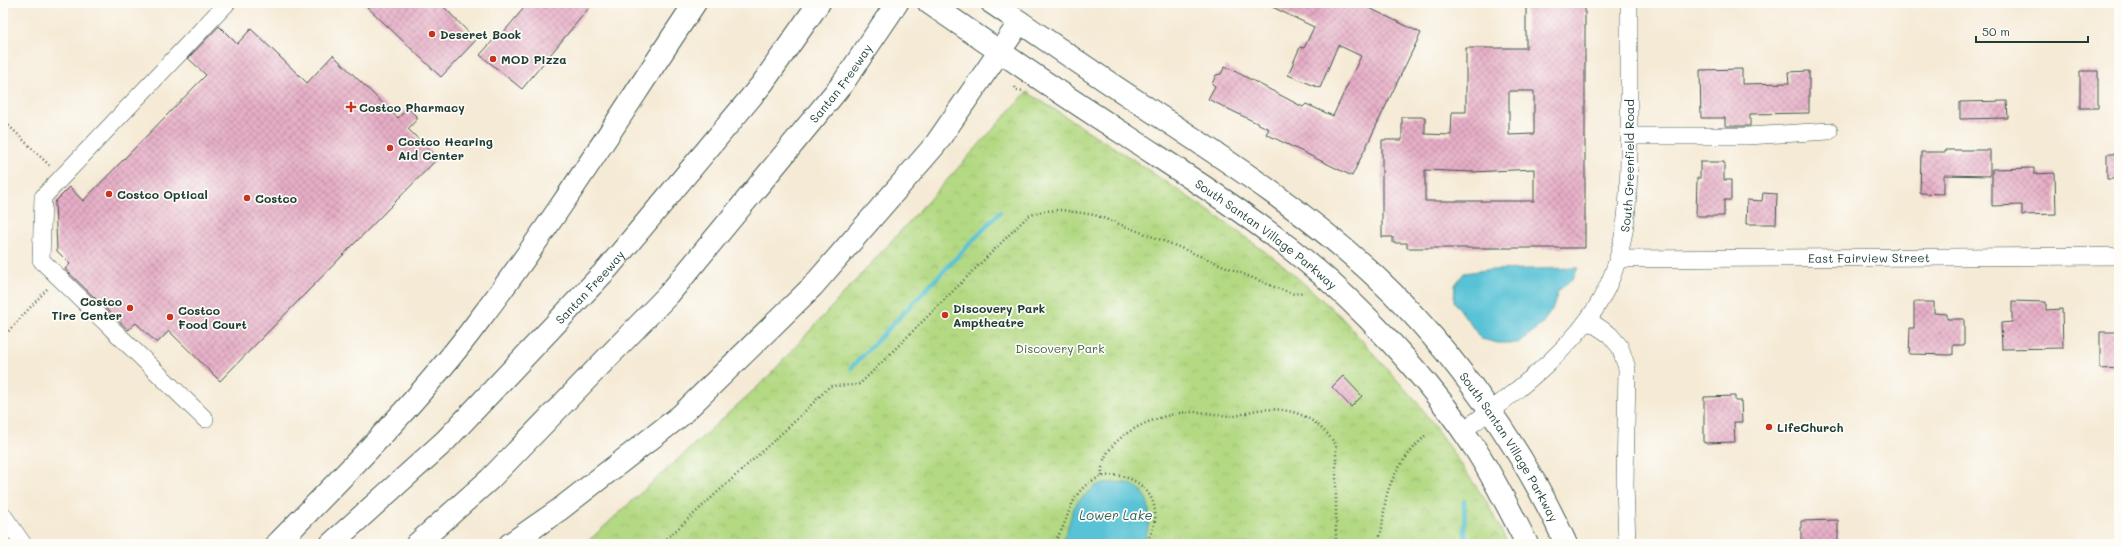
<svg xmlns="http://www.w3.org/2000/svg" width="2122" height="547" font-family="Mali,sans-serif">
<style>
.park{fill:url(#park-crowns);stroke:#6a8b5c}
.water{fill:#59c2d6;stroke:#3c8085}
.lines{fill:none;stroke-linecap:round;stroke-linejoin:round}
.stream{stroke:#59c2d6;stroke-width:4.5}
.building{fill:url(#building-cross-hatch);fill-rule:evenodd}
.minor-casing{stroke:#3f574c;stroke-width:18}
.major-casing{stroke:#3f574c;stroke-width:24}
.highway-casing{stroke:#3f574c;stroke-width:24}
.path{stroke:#3f574c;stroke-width:2.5;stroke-dasharray:1 3;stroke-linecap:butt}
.minor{stroke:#fff;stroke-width:17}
.major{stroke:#fff;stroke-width:22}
.highway{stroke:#fff;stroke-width:22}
.poi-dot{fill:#c8321e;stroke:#fdfcf7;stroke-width:1.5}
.labels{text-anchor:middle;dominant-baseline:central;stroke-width:3.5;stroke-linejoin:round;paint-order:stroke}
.poi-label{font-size:12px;font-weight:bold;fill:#1f3d34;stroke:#fdfcf7;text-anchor:start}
.street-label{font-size:12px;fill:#1f3d34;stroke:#fdfcf7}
.park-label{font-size:12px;fill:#3d5c44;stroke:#fdfcf7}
.water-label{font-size:13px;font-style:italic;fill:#2e5e5c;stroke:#fdfcf7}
</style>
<defs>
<pattern id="park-crowns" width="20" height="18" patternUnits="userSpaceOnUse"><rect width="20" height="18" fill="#b4d983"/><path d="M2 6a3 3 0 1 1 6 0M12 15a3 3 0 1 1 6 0" fill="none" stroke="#9abb72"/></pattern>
<pattern id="building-cross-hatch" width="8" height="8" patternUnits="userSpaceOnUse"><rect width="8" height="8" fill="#e7afc7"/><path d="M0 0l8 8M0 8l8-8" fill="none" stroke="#bb90a2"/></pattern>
</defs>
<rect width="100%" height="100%" fill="#fdfcf7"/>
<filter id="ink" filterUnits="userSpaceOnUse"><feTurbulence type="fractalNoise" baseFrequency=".025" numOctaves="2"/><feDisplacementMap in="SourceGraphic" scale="8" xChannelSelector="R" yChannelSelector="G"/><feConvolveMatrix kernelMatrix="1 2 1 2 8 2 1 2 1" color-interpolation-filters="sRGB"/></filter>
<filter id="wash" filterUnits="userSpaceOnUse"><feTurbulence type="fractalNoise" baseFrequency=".012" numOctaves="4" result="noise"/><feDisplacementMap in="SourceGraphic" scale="16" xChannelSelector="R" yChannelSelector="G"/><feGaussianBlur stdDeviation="0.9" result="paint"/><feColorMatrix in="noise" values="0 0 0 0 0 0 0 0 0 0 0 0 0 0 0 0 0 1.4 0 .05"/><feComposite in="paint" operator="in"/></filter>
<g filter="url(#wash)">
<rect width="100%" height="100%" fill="#f5ead5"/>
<path class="park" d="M1027,92L1132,159L1222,220L1283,265L1340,316L1421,407L1486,501L1508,544H585L767,378Z"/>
<path class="water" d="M1578,268L1572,280L1558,291L1553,308L1541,325L1518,343H1498L1481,339L1454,301L1455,285L1464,273L1485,270Z
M1104,483C1112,483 1124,481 1132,485C1155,494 1151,526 1143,544H1059C1071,529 1068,519 1075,506C1081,496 1090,493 1095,486Z"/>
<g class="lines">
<path class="stream" d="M851,368L1000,212
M1464,501L1465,535L1469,544"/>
</g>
<g id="blocks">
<path class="building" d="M363,3H440L476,40L441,77Z
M528,3H593L522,89L480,55L496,37L498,39Z
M1264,3H1359L1421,33L1352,176L1266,134L1269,129L1208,99L1215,86L1212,84L1216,75L1221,74L1225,66L1303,107L1306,104L1333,116L1361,56L1338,45L1320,88L1288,75L1300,47L1304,48L1314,27Z
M1526,3H1585V248H1407V243H1393V237H1382V140H1402V117H1425V134L1451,135L1452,112H1466V48H1526ZM1509,91H1534V134L1509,135ZM1534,169V201H1425V170L1472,172Z
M219,26L237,44L251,29L307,83L333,55L398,118L408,108L418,118L408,129L438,158L220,381L169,331L157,343L136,323L128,330L65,269L70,264L57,251L55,202L70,187L83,201L206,75L188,58Z
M1742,69V84L1789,83L1788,72L1809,71V113L1750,114V126H1725V118H1701L1700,70Z
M2080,71H2098V108H2080Z
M2007,101L2008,118L1960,119V102Z
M1946,150H1990V176L1944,175V194L1920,193L1921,152H1946Z
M2107,154H2119V179H2107Z
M1700,162H1724V180H1731V200H1724V216H1696L1697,178H1700Z
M2034,168V174L2055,173L2056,214L2022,215V205L1992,206V169Z
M1763,193L1777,194L1776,224H1746L1747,200L1762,201Z
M2012,301L2046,302V310L2062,309L2063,348L2002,349L2001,323L2012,322Z
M1914,302H1934V313L1947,314V319H1964V345H1953V355L1909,354L1910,328H1914Z
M2100,332H2119V368L2100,369Z
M1343,376L1362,396L1351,407L1332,387Z
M1735,396V401H1741L1742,422H1734L1735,442L1704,443V397Z
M1838,520V544H1801V521Z"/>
</g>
</g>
<g filter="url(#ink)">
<use href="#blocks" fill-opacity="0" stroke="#3f574c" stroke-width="1"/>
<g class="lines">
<defs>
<g id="minor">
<path d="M1629,136H1747L1829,131"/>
<path id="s1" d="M1619,259L2119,256"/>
<path d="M1588,320L1610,335L1620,347L1627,368L1625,484L1627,544"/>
<path d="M205,419L41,260L43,197L227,3"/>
<path id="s2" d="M1462,431C1507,400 1574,348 1600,301C1632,246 1629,182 1629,121C1629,82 1629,42 1629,3"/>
<path d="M3,515L23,544"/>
</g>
<g id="major">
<path id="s3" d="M929,3C994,48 1060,93 1127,136C1195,181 1266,225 1328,280C1381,328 1437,390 1476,450C1495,480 1511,512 1527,544"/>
<path id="s4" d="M992,3C1038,34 1083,66 1129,96C1215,153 1303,208 1378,279C1453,350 1524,450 1566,544"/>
</g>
<g id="highway">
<path d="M277,544C347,472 420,400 480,319C557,218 624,109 695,3"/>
<path id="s5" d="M331,544L445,441L608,268L762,84L819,3"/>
<path id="s6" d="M417,544L490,479L669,294L843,83L897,3"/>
<path d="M510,544L559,510L680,416L812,287L935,145L1020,22"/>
</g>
</defs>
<use href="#minor" class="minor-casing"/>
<use href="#major" class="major-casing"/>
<use href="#highway" class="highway-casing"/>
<path class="path" d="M1015,87L1016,90L1024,91
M3,120L51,167
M3,337L49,287
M1102,476C1098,437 1157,414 1189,412C1204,411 1219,416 1234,416C1242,415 1250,411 1258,410C1291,406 1317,417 1336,445V544
M661,544L793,423L830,386L858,385L863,381L1028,216L1043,211L1062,210L1095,215L1164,241L1277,288L1294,294L1304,292
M1052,544C1070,525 1067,495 1092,481C1116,466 1153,482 1155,512C1156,524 1151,534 1146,544
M1378,544C1383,529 1383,514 1386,498C1392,473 1407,454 1425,436"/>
<use href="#minor" class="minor"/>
<use href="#major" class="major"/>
<use href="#highway" class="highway"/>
</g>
</g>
<g class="poi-dot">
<circle cx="432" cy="34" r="4"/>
<circle cx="493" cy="59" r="4"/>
<path d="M349 101h4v4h4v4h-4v4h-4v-4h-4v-4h4z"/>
<circle cx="390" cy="148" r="4"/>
<circle cx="109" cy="194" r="4"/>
<circle cx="247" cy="198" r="4"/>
<circle cx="130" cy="308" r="4"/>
<circle cx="945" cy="315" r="4"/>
<circle cx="170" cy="317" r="4"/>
<circle cx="1769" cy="427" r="4"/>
</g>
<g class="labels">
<g class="poi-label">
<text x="440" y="34">Deseret Book</text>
<text x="501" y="59">MOD Pizza</text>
<text x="359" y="107">Costco Pharmacy</text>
<text x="398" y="141">Costco Hearing<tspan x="398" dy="14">Aid Center</tspan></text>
<text x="117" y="194">Costco Optical</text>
<text x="255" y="198">Costco</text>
<text x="122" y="301" text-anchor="end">Costco<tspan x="122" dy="14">Tire Center</tspan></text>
<text x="953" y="308">Discovery Park<tspan x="953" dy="14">Amptheatre</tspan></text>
<text x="178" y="310">Costco<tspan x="178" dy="14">Food Court</tspan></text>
<text x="1777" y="427">LifeChurch</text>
</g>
<g class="street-label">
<text stroke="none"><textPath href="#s6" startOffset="627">Santan Freeway</textPath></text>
<text stroke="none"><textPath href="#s2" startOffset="331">South Greenfield Road</textPath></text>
<text stroke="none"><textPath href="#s3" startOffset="409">South Santan Village Parkway</textPath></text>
<text stroke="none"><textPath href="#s1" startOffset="250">East Fairview Street</textPath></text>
<text stroke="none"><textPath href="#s5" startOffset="365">Santan Freeway</textPath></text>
<text stroke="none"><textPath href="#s4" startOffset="689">South Santan Village Parkway</textPath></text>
</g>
<g class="park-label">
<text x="1060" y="348">Discovery Park</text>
</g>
<g class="water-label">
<text x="1116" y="514">Lower Lake</text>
</g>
</g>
<rect width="2122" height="547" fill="none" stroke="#fdfcf7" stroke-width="16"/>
<path d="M1976 36v6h112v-6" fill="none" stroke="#1f3d34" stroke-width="2"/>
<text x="1982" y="36" font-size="12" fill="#1f3d34" stroke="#fdfcf7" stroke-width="3" paint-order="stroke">50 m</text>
</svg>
